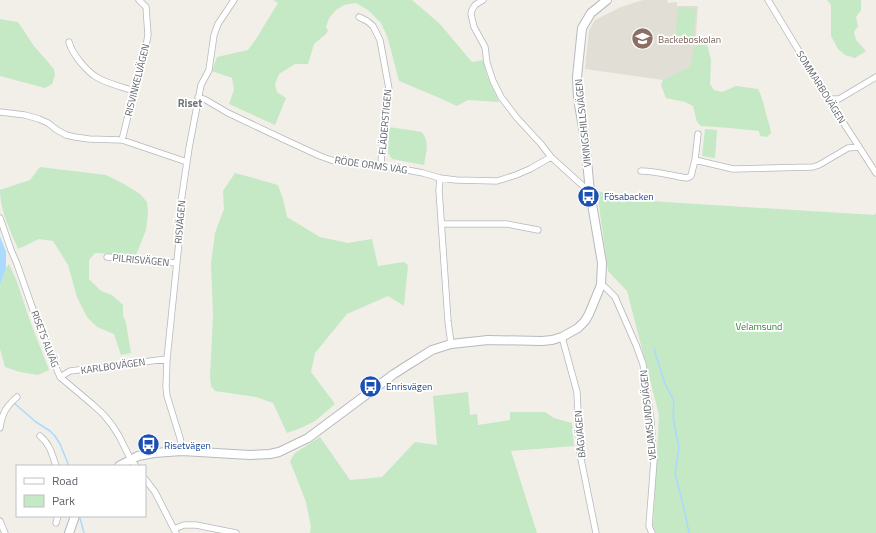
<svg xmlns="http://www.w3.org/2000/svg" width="876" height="533" font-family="'Titillium Web',sans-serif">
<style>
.education{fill:#e1ded6}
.green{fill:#c5e8c5}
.water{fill:#aadaff}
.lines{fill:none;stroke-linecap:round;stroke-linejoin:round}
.stream{stroke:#aadaff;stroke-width:1.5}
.street-casing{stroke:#b5b8bc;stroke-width:7}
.secondary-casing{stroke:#b6babf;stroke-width:10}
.street{stroke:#fff;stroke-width:5.5}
.secondary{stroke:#fff;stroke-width:8}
.labels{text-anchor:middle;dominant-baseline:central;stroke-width:3.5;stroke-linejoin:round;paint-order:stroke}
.education-label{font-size:10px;fill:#785e54;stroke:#fff;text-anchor:start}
.street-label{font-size:10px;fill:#5f6368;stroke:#fff}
.transit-label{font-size:10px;fill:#164399;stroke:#fff;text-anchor:start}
.park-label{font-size:10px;fill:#348238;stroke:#fff}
.neighbourhood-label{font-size:11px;font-weight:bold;fill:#70757a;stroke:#fff}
</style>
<rect width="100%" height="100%" fill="#f1efe8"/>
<path class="education" d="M643,0H667L668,3L677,2V6H698L693,80H663L585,69L589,30L595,20L621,7Z"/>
<path class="green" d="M273,0H412L439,23L472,62L483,60L487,76L499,102L468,100L457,106L435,96L399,81L391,50L387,36L381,23L368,10L356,3L344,5L336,10L329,18L326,27L328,31L326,34L314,44L308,64H295L279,74L275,84L277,92L286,98L275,125L229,104L234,90L232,78L212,71L217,57L248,50L256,39L278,3Z
M827,0H861V10L856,17L858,26L854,32L856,40L866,51L855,58L845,55L838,49L831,36V5Z
M678,7L696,8L693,43L675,42Z
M0,19L18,22L34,46L54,69L55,75L52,84L45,88L0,76Z
M706,40L711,60L710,84L714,90L722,92L736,86L758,89C762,97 764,105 766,114C768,121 770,126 771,133L767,137L760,136L759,131L730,128L701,126L697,122L693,106L685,102L666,98L661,85L663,80L690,67L694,47Z
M389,127L422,132C430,143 426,152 424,165L392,159L388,153Z
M705,129L717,130L715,158L702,156Z
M40,167L106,175L124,184L140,194L147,202L148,213L146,230L136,255L95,253L89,260V279L101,291L112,295L123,305V315L126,323L131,353L121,355L114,334L97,327L87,317L77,297L68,265L53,241L39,239L18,249C10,230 0,210 0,190L30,180Z
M235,173L278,185L283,199L287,217L320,237L348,243L372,239L378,266L404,262L408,265L404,306L388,296L347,314L315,353L311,372L335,404L315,421L301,428L287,433L273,403L256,397L215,391L211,386L210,376L213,316L211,263L215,233L224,209L223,191Z
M597,191L634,200L874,215L876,213V533H656L653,525L659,415L627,291L608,271Z
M9,264L17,282L30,321L49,370L38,375L20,372L5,367L0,349V285L6,268Z
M468,392L470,415L477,414L478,425L510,420V412H545L554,418L572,423L574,446L511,451L537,533H310L311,527L306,502L290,461L295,453L320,437L350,480L382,477L415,442L437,445L433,396Z"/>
<path class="water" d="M0,236L6,252V268L0,285Z"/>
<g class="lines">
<path class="stream" d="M654,349L665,384L674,401L673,417L679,448L675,473L685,513L689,533
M14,403L36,422L50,431L55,436L60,444L69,466
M80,518L84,533"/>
<defs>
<path id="street" d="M483,0L475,5L472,10L471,14L474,27L485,47L487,63L493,81L501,97L517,118L541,144L551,157L582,185L590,192
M768,0L828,99L876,173
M359,17L367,21L373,26L380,40L389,89L383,127L381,165
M69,42C72,54 87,72 98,78C109,84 122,87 134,91
M198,97L206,100L228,113L283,139L320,156L331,160L341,162L381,165L423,173L440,178L456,180L497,181L516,175L530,169L551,157
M828,99H839L876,77
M0,112L25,115L39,119L48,123L57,130L66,135L75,137L89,139L122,140L187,162
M698,134L695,160L733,169L813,167L819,165L848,148L859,147
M122,140L134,91L146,46L148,35L146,7L139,0
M641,171C657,171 672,176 687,178L691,176L695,160
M440,178L439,190L448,321L451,344
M0,218L11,250L17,264L37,321L60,377L92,404L103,414L112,425L119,436L131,460L136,466
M441,224H507L538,230
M107,257L176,263
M601,285L605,287L615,297L636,345L643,364L651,421L654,460L649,526L652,533
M562,337L577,392L580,454L596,533
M60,377L70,371L167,359
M0,428C2,413 6,407 17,397
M40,436C50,444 52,454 56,466
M182,451L180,438L167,396L166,387L167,359L180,232V209L189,148L201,85L209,70L214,35L218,24L234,0
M145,479L155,492L176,533
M0,521L5,533
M56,523L58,516
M174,529L184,525H196L236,533"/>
<path id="secondary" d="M119,466L138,456L154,453L182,451L250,455L270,454L279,452L308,438L394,374L408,365L432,350L451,344L488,340L542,341L552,340L562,337L578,328L585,321L589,314L601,285L602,263L590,192L585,140L578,98L577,77L582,28L591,13L607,0
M69,533L75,516"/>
</defs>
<use href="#street" class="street-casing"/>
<use href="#secondary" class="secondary-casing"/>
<use href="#street" class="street"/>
<use href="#secondary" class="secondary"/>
</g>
<defs>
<symbol id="school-disc" viewBox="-11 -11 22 22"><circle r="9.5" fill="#8d6e63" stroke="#fff"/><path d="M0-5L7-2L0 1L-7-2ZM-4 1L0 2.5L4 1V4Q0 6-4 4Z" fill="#fff"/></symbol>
<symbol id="bus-disc" viewBox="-11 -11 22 22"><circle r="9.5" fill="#1a4fb4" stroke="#fff"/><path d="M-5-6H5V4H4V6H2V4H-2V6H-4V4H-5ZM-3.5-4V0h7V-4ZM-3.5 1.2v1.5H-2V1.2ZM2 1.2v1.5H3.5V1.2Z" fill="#fff"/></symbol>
</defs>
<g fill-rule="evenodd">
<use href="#school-disc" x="630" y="26" width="25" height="25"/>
<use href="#bus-disc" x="576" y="184" width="25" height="25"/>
<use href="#bus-disc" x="358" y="374" width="25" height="25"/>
<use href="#bus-disc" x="136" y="432" width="25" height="25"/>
</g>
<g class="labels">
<g class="education-label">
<text x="658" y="39">Backeboskolan</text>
</g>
<g class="street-label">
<text transform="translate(137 80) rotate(-76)">RISVINKELVÄGEN</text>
<text transform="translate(821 87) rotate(58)">SOMMARBOVÄGEN</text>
<text transform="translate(385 122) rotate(-85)">FLÄDERSTIGEN</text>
<text transform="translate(583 123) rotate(-96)">VIKINGSHILLSVÄGEN</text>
<text transform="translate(371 165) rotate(8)">RÖDE ORMS VÄG</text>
<text transform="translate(180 222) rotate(-85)">RISVÄGEN</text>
<text transform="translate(141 260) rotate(5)">PILRISVÄGEN</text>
<text transform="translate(45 339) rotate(69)">RISETS ALVÄG</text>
<text transform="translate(113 366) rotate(-8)">KARLBOVÄGEN</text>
<text transform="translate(648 415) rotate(-96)">VELAMSUNDSVÄGEN</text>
<text transform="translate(580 434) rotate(-95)">BÅGVÄGEN</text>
</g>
<g class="transit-label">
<text x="604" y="196">Fösabacken</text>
<text x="386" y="386">Enrisvägen</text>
<text x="164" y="445">Risetvägen</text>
</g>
<g class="park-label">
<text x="759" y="326">Velamsund</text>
</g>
<g class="neighbourhood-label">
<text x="190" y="103">Riset</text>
</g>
</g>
<rect x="16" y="465" width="130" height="52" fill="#ffffff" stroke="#bfc1c3"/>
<rect x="24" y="478" width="20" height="6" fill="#ffffff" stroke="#bfc1c3"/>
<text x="52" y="485" font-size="12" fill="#5f6368">Road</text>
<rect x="24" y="495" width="20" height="12" fill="#c5e8c5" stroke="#bfc1c3"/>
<text x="52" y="505" font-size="12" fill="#5f6368">Park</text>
</svg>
